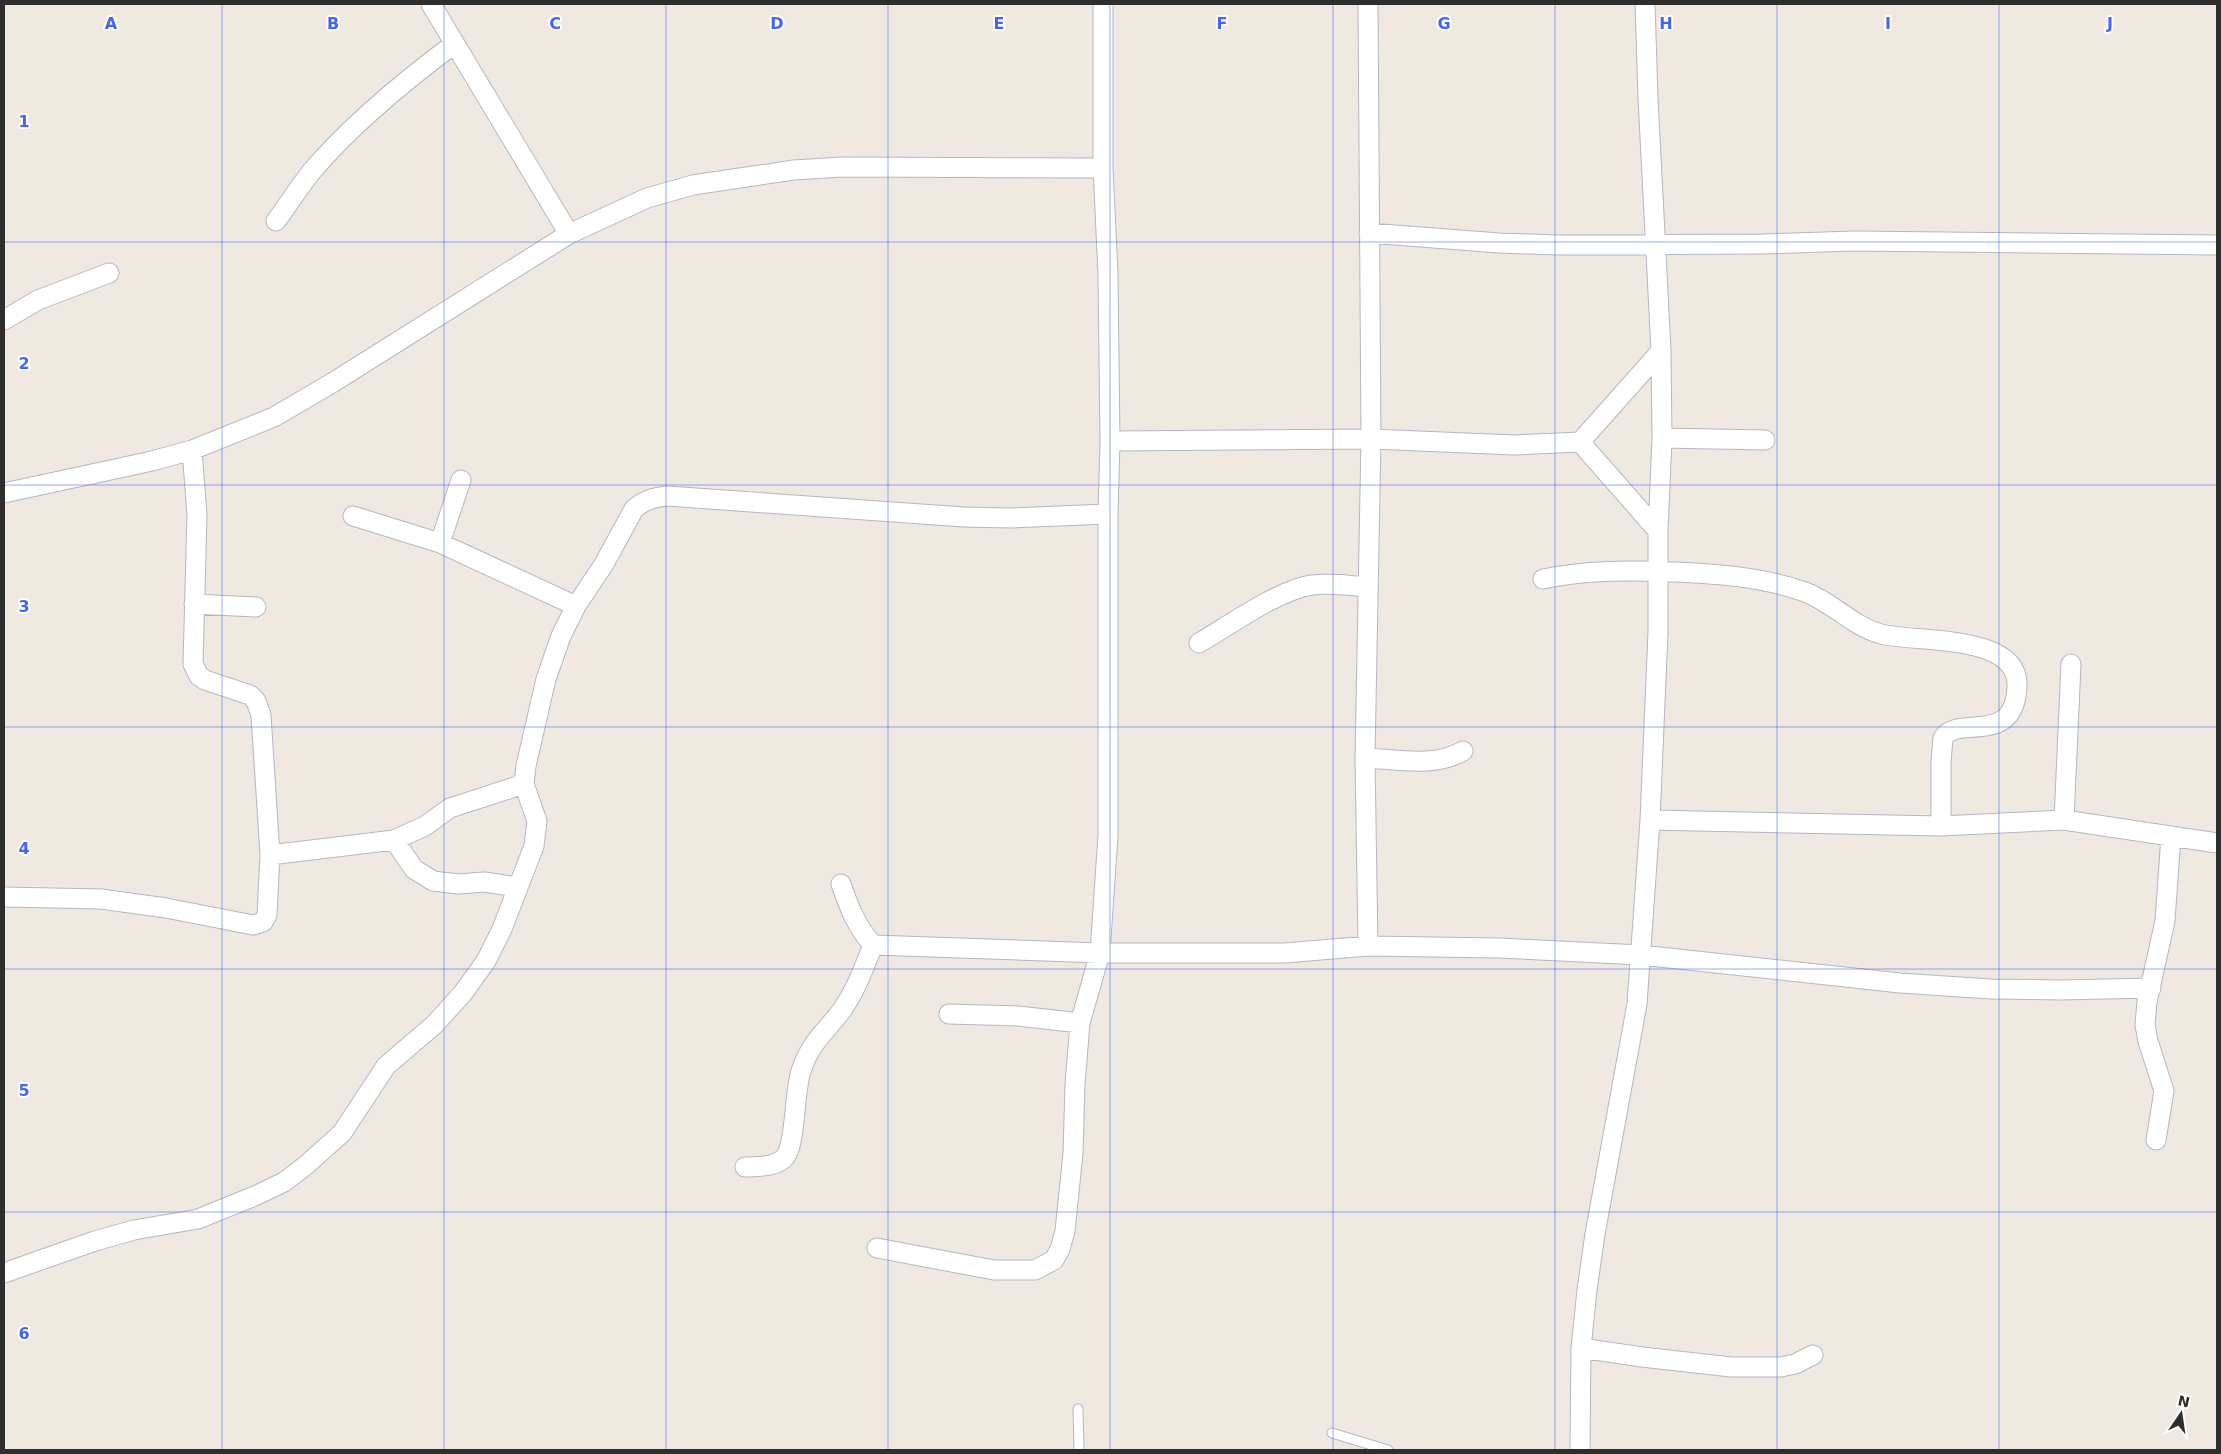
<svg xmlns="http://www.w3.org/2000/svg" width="2221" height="1454" font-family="'DejaVu Sans',sans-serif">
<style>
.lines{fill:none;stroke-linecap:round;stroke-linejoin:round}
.lane-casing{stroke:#b4b7c1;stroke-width:11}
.street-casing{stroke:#b4b7c1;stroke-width:21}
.lane{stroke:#fff;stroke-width:9}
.street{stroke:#fff;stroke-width:19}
.grid{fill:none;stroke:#4264fb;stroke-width:1;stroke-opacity:0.55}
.grid-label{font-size:16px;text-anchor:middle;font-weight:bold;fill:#4264fb;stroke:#fff;stroke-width:4;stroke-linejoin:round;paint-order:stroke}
</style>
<rect width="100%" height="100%" fill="#efe9e1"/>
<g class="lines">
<defs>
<path id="lane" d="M1078,1409L1079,1450
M1332,1433L1388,1450"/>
<path id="street" d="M431,4L569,234
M276,221C288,205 299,187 312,171C353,123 403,82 454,44
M1369,233L1499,243L1557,245L1762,244L1854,241L2217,245
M4,320L38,300L109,273
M1662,438L1765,440
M1110,441L1371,439L1514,445L1580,442L1658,531
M1580,442L1661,351
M4,493L152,461L192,450L274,417L332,383L569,234L647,198L693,185L794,170L842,167L1103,168
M353,516L440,543L576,606
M440,543L461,480
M1543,579C1586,570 1630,570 1675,572C1719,574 1763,577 1805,592C1832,602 1852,626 1881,634C1915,643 2019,633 2017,686C2015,748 1957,714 1943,738L1941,762V826
M194,604L256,607
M1199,643C1230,625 1278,590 1312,585C1330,583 1348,585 1366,587
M1365,758C1397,759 1434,768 1463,751
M1650,820L1941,826L2064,820L2217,843
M2064,820L2071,664
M394,840L414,869L433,881L458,884L484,882L517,887
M270,855L394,840L425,826L450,808L524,784
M841,884C849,907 856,926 873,945
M4,897L101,899L166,908L253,925L263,922L267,915L270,855L261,715L256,701L250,695L205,680L199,676L193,664L197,515L192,450
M1368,946L1365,758L1371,439L1368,4
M949,1014L1018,1016L1080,1023
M2156,1140L2164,1091L2148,1041L2145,1025L2147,1002L2165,921L2171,836
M745,1167C758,1166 775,1168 785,1157C796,1144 794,1092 801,1071C810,1044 822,1035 839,1014C854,995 864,968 873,945L1100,953H1285L1368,946L1499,948L1641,955L1900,983L1991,989L2060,990L2151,988
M877,1248L994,1270H1035L1054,1260L1060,1249L1065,1231L1073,1153L1075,1084L1080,1023L1100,953L1108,835V514L1110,441L1108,274L1103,168V4
M4,1273L95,1241L134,1230L198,1219L257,1195L284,1182L305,1166L342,1133L386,1066L434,1025L463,993L486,961L502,929L534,846L537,821L524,784L526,766L546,679L561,636L576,606L604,564L634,509C644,500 654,497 667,496L964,517L1010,518L1108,514
M1581,1348L1642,1357L1731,1367H1781L1795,1364L1813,1355
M1580,1450L1581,1348L1587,1290L1595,1234L1637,1004L1650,820L1658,632V531L1662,438L1661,351L1648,98L1645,4"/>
</defs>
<use href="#lane" class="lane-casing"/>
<use href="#street" class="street-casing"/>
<use href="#lane" class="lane"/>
<use href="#street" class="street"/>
</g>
<path class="grid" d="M222,4V1450M444,4V1450M666,4V1450M888,4V1450M1110,4V1450M1333,4V1450M1555,4V1450M1777,4V1450M1999,4V1450M4,242H2217M4,485H2217M4,727H2217M4,969H2217M4,1212H2217"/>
<g class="grid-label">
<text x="111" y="29">A</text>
<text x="333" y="29">B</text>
<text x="555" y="29">C</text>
<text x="777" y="29">D</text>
<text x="999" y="29">E</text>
<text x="1222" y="29">F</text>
<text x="1444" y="29">G</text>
<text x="1666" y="29">H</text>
<text x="1888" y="29">I</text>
<text x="2110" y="29">J</text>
<text x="24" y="127">1</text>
<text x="24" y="369">2</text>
<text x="24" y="612">3</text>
<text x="24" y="854">4</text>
<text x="24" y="1096">5</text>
<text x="24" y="1339">6</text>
</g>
<rect width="2221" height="1454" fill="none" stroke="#2e2e2e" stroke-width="10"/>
<g transform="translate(2181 1414) rotate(13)" stroke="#ffffff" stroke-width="4" paint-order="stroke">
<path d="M0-4L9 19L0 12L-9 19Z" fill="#2e2e2e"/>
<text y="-8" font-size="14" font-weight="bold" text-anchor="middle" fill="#2e2e2e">N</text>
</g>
</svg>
